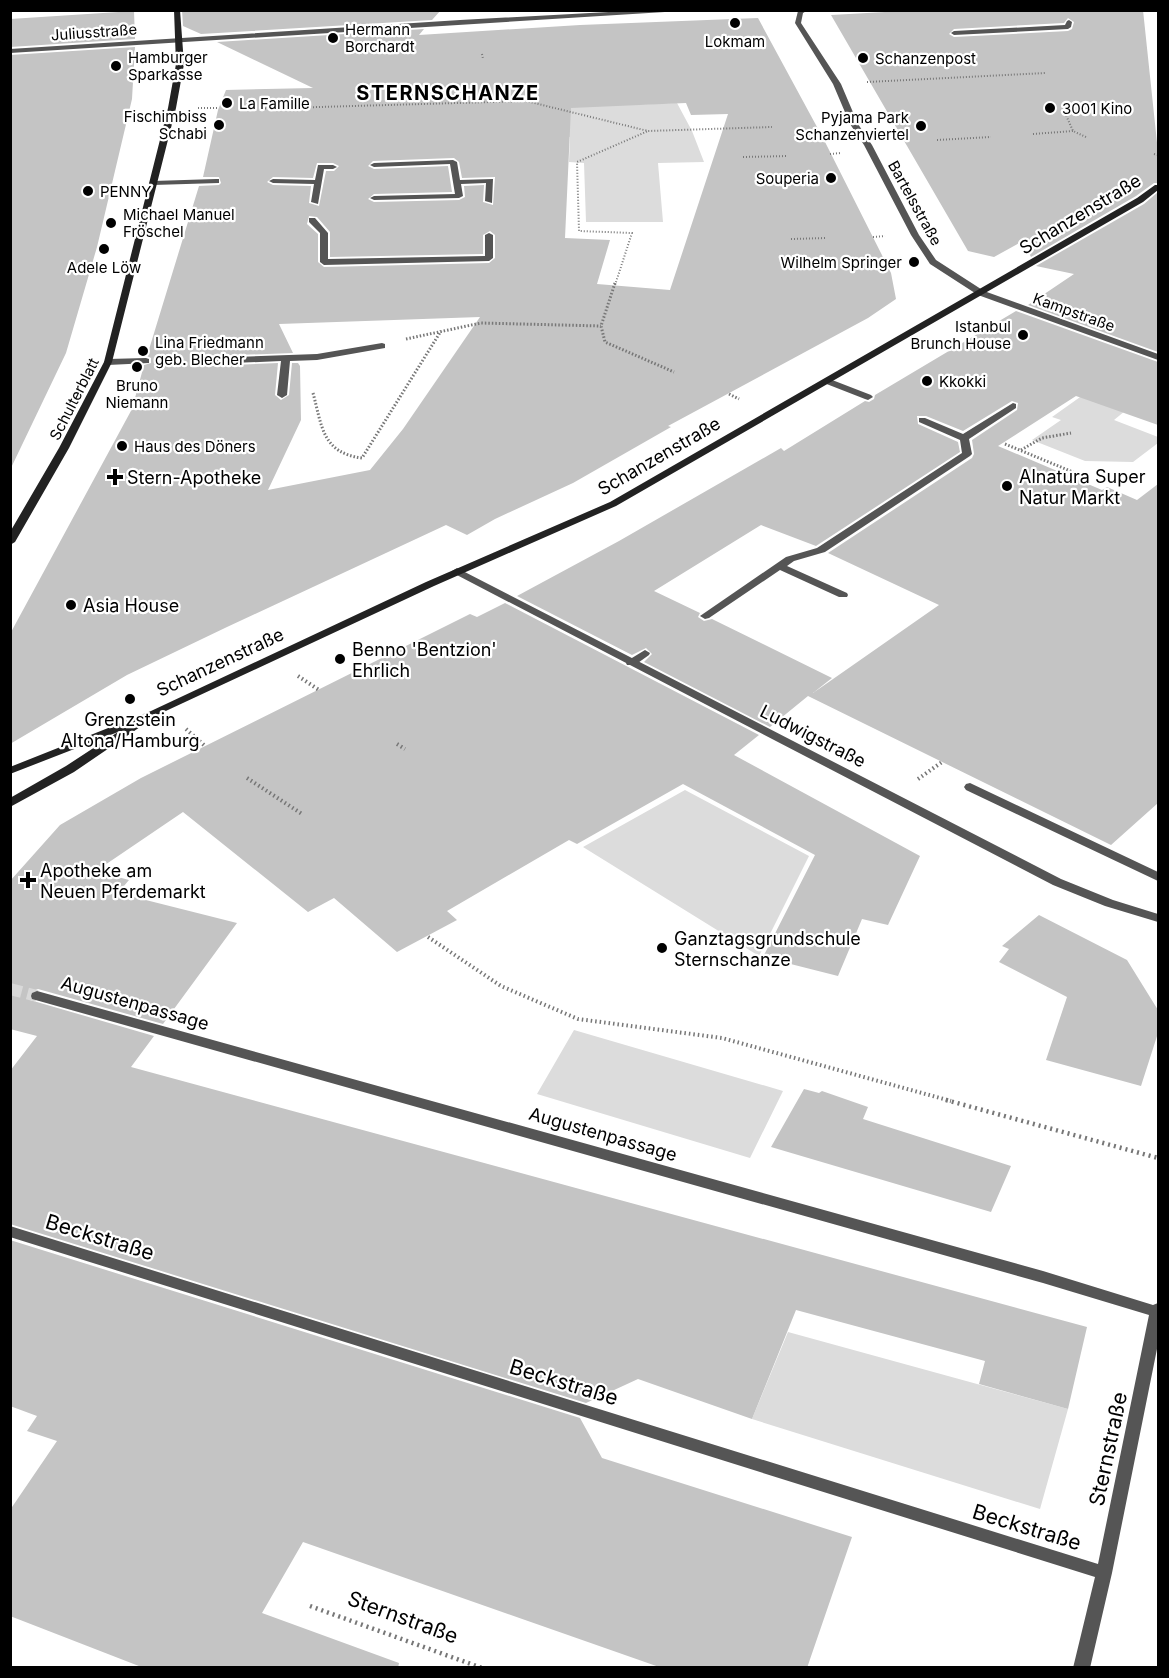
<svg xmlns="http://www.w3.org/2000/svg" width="1169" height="1678" font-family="Inter,sans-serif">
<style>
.green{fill:#dcdcdc}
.building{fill:#c4c4c4;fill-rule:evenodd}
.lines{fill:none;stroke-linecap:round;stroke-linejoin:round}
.street-tunnel{stroke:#d9d9d9;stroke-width:12;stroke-dasharray:12 6;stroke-linecap:butt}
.path-far3{stroke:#777;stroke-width:2;stroke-dasharray:1 2;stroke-linecap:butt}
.path-far2{stroke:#777;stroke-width:3;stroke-dasharray:1.5 2;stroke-linecap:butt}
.path-far1{stroke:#777;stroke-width:4;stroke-dasharray:1.5 3;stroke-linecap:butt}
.path{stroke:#777;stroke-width:4.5;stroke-dasharray:2 4;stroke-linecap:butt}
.lane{fill:#555;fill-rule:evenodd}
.street{fill:#555;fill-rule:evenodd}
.secondary{fill:#222;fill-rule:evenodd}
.poi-dot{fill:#000;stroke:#fff;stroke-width:2}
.labels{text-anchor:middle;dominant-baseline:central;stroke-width:4.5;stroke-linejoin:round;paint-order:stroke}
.far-poi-label{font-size:15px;fill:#000;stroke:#fff;text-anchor:start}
.far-street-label{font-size:15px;fill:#000;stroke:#fff}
.street-label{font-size:18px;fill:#000;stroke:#fff}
.poi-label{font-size:18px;fill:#000;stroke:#fff;text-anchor:start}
.far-district-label{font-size:20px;font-weight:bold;letter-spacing:1.5px;fill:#000;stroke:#fff}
.near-street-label{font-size:21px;fill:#000;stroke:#fff}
</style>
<rect width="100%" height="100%" fill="#fff"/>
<path class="green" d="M325,86L631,105L677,103L692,131L704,162L658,163L663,222H586L584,163L569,162L570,137Z
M1083,395L1125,411L1114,420L1158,437V443L1133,462L1085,461L1032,440L1061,420L1052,417Z
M685,790L809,856L759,956L583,847Z
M574,1030L783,1091L750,1158L537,1094Z
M788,1332L1068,1409L1040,1509L752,1419Z"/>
<path class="building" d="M182,10H441L432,20L201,34L183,26Z
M921,10H1143L1158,152V183H1154L1136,196L1031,257L1023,241L994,257L968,251L831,15ZM1068,18L1074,22L1072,29L1068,31L954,37L949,34L954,29L1064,23Z
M134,11L135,39L10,47V19Z
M758,18L823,138L891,273L896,299L868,318L668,426L671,427L573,483L495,519L467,535L446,525L227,627L127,675L10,744V634L132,409L144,365L151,363V358L147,356L199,186L219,185L221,183L219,177H203L218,110L226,90L313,88L217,42L424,29L419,35L580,25ZM686,103L691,115L728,114L670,290L597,284L610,240L565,238L571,108ZM454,158L459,162L462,178L495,177L493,205L483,202L484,185L464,186L465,197L459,200L374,202L368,199L374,194L452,192L448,166L374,169L368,166L373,161ZM317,163H333L339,166L334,171H326L319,206L309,203L311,186L273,185L267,182L273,177L313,178ZM309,216L317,217L330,232V257L483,254V235L490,231L495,235V258L489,263L324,267L318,262V234L307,224ZM480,317L403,429L370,470L268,490L301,420L300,366L298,363H292L289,395L281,400L275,395L278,363L210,366L204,361L210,356L293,353L279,324Z
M135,47L132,99L97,247L66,353L10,470V55Z
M1158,192V352L1028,305L1074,274L1036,266L1144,204Z
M1016,311L1158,362V425L1076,396L998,446L1102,490L1107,487L1137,500L1158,484V803L1111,845L808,696L770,727L644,662L652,654L646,648L632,655L517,596L619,541L781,448L784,451L865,401L869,402L874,399L875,395ZM1012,401L1018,403L1017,410L972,440L974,454L972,458L828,553L939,605L813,693L832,678L712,619L704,621L698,617L700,613L654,591L761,525L816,546L960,452L958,442L918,424L917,416H926L963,431Z
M505,603L759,735L734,755L920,856L888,925L862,919L838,976L763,957L815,855L683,784L577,844L569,840L447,911L457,920L397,952L334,898L308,912L183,812L96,871L129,880L118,893L237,923L163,1024L38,989L30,992V1000L154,1036L131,1067L1087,1327L1068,1409L979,1384L985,1361L796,1310L752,1419L638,1379L586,1403L10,1224V1071L37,1036L10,1029V881L60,825L141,778L470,614L477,617Z
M1039,915L1127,960L1158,1010V1033L1141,1086L1046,1060L1067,997L999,962L1009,949L1002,946Z
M804,1089L819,1093L822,1091L868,1107L863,1119L1011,1166L991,1212L771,1147Z
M10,1240L580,1418L602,1458L852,1537L807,1668H662L303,1542L262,1613L399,1663L398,1668H144L10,1616V1510L57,1441L27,1431L37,1416L10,1406Z"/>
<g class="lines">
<path class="street-tunnel" d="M10,989L37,996"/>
<path class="path-far3" d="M482,54L483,59
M867,82L1046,73
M198,108H219
M250,109L526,101L648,131L772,127
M1065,113L1073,131L1086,137
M1033,134L1073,131
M937,140L991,137
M830,154L841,153
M1154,154L1158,155
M743,157L788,156
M873,237L885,236
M791,239L826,238
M615,285L632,233L579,231L577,162L648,131"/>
<path class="path-far2" d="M615,283L601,326L605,342L674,372
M406,339L481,323L601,326
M313,393C322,426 322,453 362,458L441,331
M729,394L739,399
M1005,444L1085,477
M1021,450L1042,438L1071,433"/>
<path class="path-far1" d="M298,676L319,690
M186,729L205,746
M397,744L405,749
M247,778L302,814
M918,779L942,762
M428,937L501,986L578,1019L722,1038L951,1101"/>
<path class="path" d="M946,1100L1158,1158
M310,1606L482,1668"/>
<path class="lane" d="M1069,20L1072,22L1071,27L1068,29L954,35L951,33L954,31L1065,25L1067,21Z
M453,160L457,162L460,180L493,179L492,203L485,201L486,183L461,184L463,196L459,198L374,200L370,198L374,196L455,194L450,164L374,167L370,165L374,163Z
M318,165H333L337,167L333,169H324L318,204L311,202L314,184L273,183L269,181L273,179L315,180Z
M216,179H219V183L153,185L149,183L153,181Z
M309,218H315L328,233V259L485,256V235L489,233L493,235V258L489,261L324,265L320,262V233L309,222Z
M382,343L385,344V348L317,360L290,361L287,395L282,398L277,395L281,361L210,364L206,361L210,358L317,354Z
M146,358L149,359V363L108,365L104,362L108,359Z
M827,378L871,395L873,397L868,400L865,399L824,383L822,381Z
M1013,403L1016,404V408L969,439L972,454L970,456L825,552L794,561L787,566L847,593L848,595L847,597H839L780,570L709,618L705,619L700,616L786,557L817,548L962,453L960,440L919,422V418H925L963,434Z
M645,650L650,653L649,655L635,665H627L626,663L627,661Z
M970,783L1158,872V881L966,790L964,787L966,784Z"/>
<path class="street" d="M645,10H697L10,53V49L460,20Z
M808,10L803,13L801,23L841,84L858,124L872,145L919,235L936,260L984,291L1158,354V360L978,295L930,264L911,235L864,145L850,124L833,84L795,23L798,11Z
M457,568L1061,879L1113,900L1158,914V922L1105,906L1053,885L453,573L452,571Z
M37,991L1043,1271L1153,1305L1158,1303V1344L1112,1573L1090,1668H1073L1095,1577L10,1237V1226L1098,1564L1149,1315L1043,1283L32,999L31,996L32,993Z"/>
<path class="secondary" d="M174,10H180L184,64L176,108L112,362L69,448L15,542L10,545V532L59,448L104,362L168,108L176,64Z
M1155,185H1158V190L1143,202L616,506L434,586L140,723L142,725L140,727L74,772L10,807V798L66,766L118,732L10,774V767L151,711L426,582L610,502L1137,198Z"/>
</g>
<g class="poi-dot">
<circle cx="735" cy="23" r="6"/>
<circle cx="333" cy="38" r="6"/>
<circle cx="863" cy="58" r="6"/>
<circle cx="116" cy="66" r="6"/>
<circle cx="227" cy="103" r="6"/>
<circle cx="1050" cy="108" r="6"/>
<circle cx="219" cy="125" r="6"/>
<circle cx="921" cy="126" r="6"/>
<circle cx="831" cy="178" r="6"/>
<circle cx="88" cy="191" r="6"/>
<circle cx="111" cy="223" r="6"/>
<circle cx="104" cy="249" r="6"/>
<circle cx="914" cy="262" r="6"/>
<circle cx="1023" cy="335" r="6"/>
<circle cx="143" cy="351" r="6"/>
<circle cx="137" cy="367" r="6"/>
<circle cx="927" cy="381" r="6"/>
<circle cx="122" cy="446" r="6"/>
<path d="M112 468h6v6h6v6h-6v6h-6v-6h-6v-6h6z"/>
<circle cx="1007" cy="486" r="6"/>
<circle cx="71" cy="605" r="6"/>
<circle cx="340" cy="659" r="6"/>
<circle cx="130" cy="699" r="6"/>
<path d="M25 871h6v6h6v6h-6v6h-6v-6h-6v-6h6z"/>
<circle cx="662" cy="948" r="6"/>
</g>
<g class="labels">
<g class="far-poi-label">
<text x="345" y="29">Hermann<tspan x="345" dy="17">Borchardt</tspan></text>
<text x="735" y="41" text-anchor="middle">Lokmam</text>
<text x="128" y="57">Hamburger<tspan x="128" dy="17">Sparkasse</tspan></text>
<text x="875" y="58">Schanzenpost</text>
<text x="239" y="103">La Famille</text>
<text x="1062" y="108">3001 Kino</text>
<text x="207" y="116" text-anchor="end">Fischimbiss<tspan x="207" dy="17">Schabi</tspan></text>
<text x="909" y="117" text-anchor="end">Pyjama Park<tspan x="909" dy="17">Schanzenviertel</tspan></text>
<text x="819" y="178" text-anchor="end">Souperia</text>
<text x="100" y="191">PENNY</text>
<text x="123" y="214">Michael Manuel<tspan x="123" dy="17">Fröschel</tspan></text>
<text x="902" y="262" text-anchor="end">Wilhelm Springer</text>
<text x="104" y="267" text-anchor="middle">Adele Löw</text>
<text x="1011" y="326" text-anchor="end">Istanbul<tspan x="1011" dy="17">Brunch House</tspan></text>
<text x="155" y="342">Lina Friedmann<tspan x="155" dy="17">geb. Blecher</tspan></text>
<text x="939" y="381">Kkokki</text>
<text x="137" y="385" text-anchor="middle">Bruno<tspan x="137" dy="17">Niemann</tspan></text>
<text x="134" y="446">Haus des Döners</text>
</g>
<g class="far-street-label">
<text transform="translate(94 32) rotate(-4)">Juliusstraße</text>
<text transform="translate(915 203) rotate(61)">Bartelsstraße</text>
<text transform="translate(1074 312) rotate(20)">Kampstraße</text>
<text transform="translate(74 399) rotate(-63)">Schulterblatt</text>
</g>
<g class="street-label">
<text transform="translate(1080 214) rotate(-31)">Schanzenstraße</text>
<text transform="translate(659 456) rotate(-30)">Schanzenstraße</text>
<text transform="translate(220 662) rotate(-25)">Schanzenstraße</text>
<text transform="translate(813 736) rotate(27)">Ludwigstraße</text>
<text transform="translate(135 1003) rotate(16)">Augustenpassage</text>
<text transform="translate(603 1134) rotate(16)">Augustenpassage</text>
</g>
<g class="poi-label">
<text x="1019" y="476">Alnatura Super<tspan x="1019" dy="21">Natur Markt</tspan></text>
<text x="127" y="477">Stern-Apotheke</text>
<text x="83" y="605">Asia House</text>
<text x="352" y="649">Benno 'Bentzion'<tspan x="352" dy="21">Ehrlich</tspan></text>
<text x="130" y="719" text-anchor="middle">Grenzstein<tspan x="130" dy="21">Altona/Hamburg</tspan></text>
<text x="40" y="870">Apotheke am<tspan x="40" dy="21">Neuen Pferdemarkt</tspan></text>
<text x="674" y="938">Ganztagsgrundschule<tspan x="674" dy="21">Sternschanze</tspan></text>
</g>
<g class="far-district-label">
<text x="448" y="93">STERNSCHANZE</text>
</g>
<g class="near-street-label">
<text transform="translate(100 1237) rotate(17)">Beckstraße</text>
<text transform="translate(564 1382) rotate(17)">Beckstraße</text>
<text transform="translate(1108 1449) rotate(-78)">Sternstraße</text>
<text transform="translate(1027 1527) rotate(17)">Beckstraße</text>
<text transform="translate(403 1617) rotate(20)">Sternstraße</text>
</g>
</g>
<rect width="1169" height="1678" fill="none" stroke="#000000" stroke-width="24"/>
</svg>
